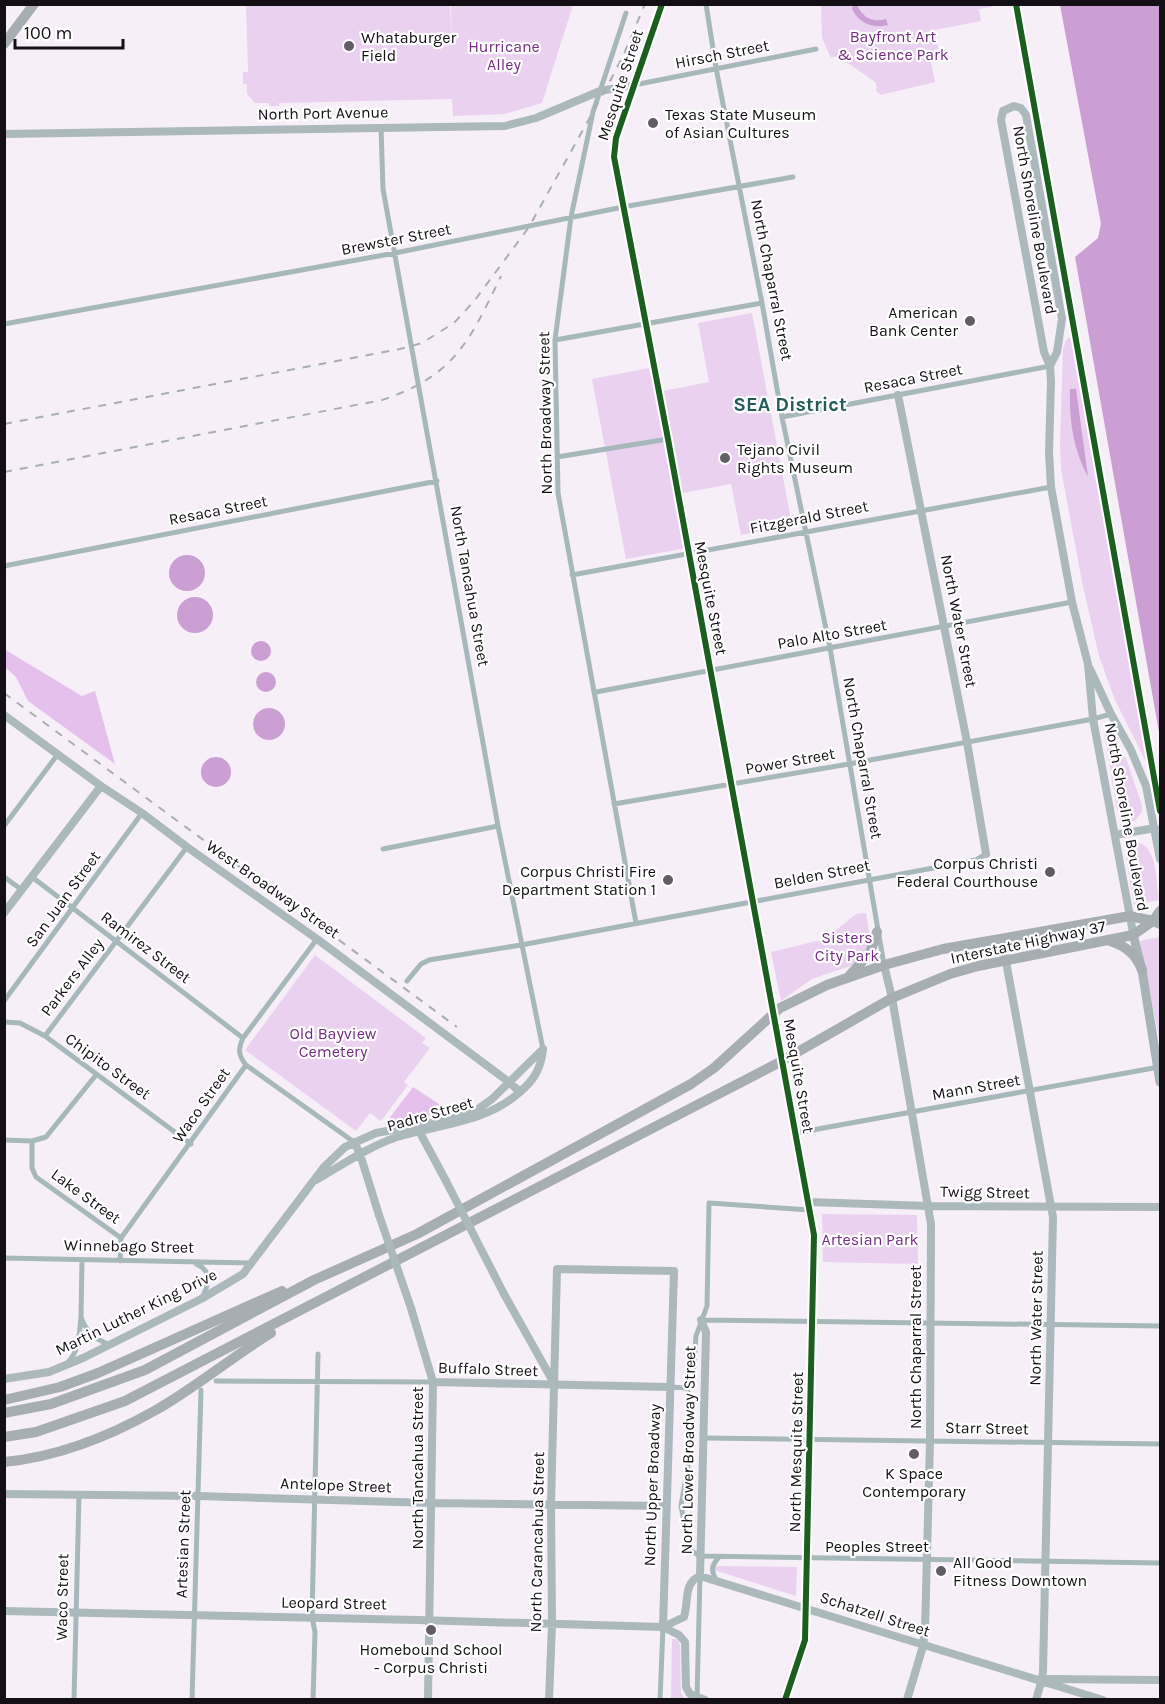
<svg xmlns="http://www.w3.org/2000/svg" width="1165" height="1704" font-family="Karla,sans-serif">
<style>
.green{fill:#ead1f0}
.forest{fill:#e5c0ec}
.water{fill:#cb9fd4}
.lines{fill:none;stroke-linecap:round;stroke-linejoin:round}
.street{stroke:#a7b8ba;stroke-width:5}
.secondary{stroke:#abb8bc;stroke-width:8}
.primary{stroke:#a7b3b6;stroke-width:9}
.highway{stroke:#a6aeb2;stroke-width:10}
.rail{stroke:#a7aeb2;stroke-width:2;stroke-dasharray:8 8;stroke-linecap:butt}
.secondary-bridge{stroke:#abb8bc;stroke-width:8}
.cycleway-casing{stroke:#fff;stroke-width:10}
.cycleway{stroke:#1b5e20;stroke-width:6}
.poi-dot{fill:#625d64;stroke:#fff;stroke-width:2}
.labels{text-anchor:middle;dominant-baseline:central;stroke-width:4.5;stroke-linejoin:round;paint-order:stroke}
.park-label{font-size:16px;fill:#742c82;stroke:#fff}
.poi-label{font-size:16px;fill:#130f14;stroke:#fff;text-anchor:start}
.street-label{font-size:16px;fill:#130f14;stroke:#fff}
.quarter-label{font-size:20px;font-weight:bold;fill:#215c5a;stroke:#fff}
</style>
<rect width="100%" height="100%" fill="#f6eff8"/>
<path class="green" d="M992,4V7L979,9L981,21L935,30L940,60L931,62L935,82L881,95L876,91L877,87L875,82L838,56L831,58L822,38L821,5Z
M246,5H450L452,47L451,5H573L542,103L505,114L453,116L452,99L279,103V106H269V103H255L247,94V84H243V72H248Z
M752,313L792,525L741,535L731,484L683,493L693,547L626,559L592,379L654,367L658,392L709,382L698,323Z
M1073,335L1141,699L1152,774L1115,700L1099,656L1082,582L1061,469L1060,443L1063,349L1066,340Z
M1110,729L1127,761L1142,805V812L1134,822C1126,822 1120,816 1117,809L1104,732Z
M1136,842C1158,845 1156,882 1159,900L1134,905L1126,857L1128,848Z
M866,913L870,937L869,948L856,964L812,979L781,1001L771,952L825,939L856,914Z
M1160,937V1044L1140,941Z
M315,955L426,1038L422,1043L430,1048L404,1082L408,1085L381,1121L370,1113L356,1131L245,1050Z
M822,1214L917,1215L918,1264L823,1262Z
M714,1566L797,1567L796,1596L714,1570Z
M672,1639H677L680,1645L681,1693L685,1699L671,1700Z"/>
<path class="forest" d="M4,649L82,696L95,691L115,764L28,701L16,677L5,667Z
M413,1087L439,1104V1113L391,1125L388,1120Z"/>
<path class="water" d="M857,5C863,18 873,23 886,19L888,25C872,29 859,23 852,9V7Z
M1060,5H1160V738L1075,257L1098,238L1101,224Z
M1070,389H1076L1088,477C1073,449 1069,420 1070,389Z
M169 573a18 18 0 1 1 36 0a18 18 0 1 1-36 0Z
M177 615a18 18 0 1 1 36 0a18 18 0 1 1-36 0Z
M251 651a10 10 0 1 1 20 0a10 10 0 1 1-20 0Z
M256 682a10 10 0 1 1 20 0a10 10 0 1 1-20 0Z
M253 724a16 16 0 1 1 32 0a16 16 0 1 1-32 0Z
M201 772a15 15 0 1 1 30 0a15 15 0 1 1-30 0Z"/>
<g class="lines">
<path class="street" d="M662,4L616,138L614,157L668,439L773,1012
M706,4L716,68L762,303L782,417L830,648L884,965
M626,13L593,112L571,217L555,340L558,493L636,923
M634,85L816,49
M381,127L383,189L498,826L543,1049
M4,324L395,253L623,207L793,177
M555,340L762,303
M782,417L1050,366
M557,457L668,439
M4,566L437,481
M572,575L1051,487
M596,692L1072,602
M614,804L849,764L1093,719L1111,714
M4,826L58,754
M383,849L498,826
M4,877L22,890
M32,877L243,1038
M317,939L243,1038C238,1049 238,1055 246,1065L354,1142
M407,981L421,964L429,960L521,945L976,860L986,854
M4,1001L142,813
M4,1022L20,1023L45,1036L191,1144
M45,1036L187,847
M796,1133L1159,1067
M4,1140L32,1141V1168L36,1177L121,1238
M32,1141L46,1137L96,1075
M4,1258L251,1263
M120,1261L121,1238L246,1065
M196,1264C213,1271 209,1284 202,1298
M81,1317L82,1260
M701,1320L1160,1326
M67,1363C80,1351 79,1334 81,1317C86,1332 95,1339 110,1345
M216,1381L433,1382
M670,1387L687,1388
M687,1388L692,1405V1425L688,1466L681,1506L689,1547L693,1552L700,1556L1160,1563
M687,1388L693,1377L696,1336L707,1306L709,1203L810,1210
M704,1438L1160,1444
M716,1580C711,1570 711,1566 719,1557
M697,1698L700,1576
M74,1700L79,1495
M192,1700L201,1390
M313,1700L315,1632L312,1617L318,1354
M660,1700L663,1627"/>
<path class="secondary" d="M4,134L505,126L536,118L600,91L634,85
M1050,366L1057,352L1062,319L1026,115L1021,108L1014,106L1003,111L1001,120L1044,352L1050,366L1051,382L1049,453L1051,487L1072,602L1088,664L1093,719L1134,938
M898,395L967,742L986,854
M1090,669L1111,714L1131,750L1146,786L1160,859
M4,715L101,786L142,813L187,847L317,939L509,1082L520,1092
M1115,835L1155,828
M4,913L101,786
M1002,940L1053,1217L1043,1671L1042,1679L1036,1700
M884,965L892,998L931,1224L930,1441L925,1630L923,1646L907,1700
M774,1018L814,1235L805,1640L785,1700
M418,1129L446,1181
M354,1142L360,1154L379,1215
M316,1180C342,1165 368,1147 397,1137C440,1124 485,1123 520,1092C535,1079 541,1068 543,1049
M809,1202L928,1206L1160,1207
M504,1294L555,1385
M411,1308L433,1382L428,1700
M4,1379L49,1372L83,1358L201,1299L243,1274L324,1167L345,1147L376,1133L448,1120L478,1109L492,1099L543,1049
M433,1382L670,1387
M4,1494L199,1496L432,1503L666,1506
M700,1576L1103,1700
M700,1576L706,1332L701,1320
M4,1611L418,1620L663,1627L679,1635L685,1642L686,1687L690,1694L705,1700
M663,1627L684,1617C689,1601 683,1583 700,1576
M1047,1679L1160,1680
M549,1700L552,1624L551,1505L557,1269L674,1271L663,1627"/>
<path class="primary" d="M1134,938L1142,970L1160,1082"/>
<path class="highway" d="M4,44L34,4
M1110,941C1126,946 1136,954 1142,970
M849,976L870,953L877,932
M4,1400L60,1387L98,1373L282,1291
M4,1413L51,1404L145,1370L314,1280L417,1234L691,1084L714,1068L780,1008L827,985L884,965L943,949L1130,916L1153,921L1160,924
M4,1437L36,1432L125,1401L782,1061L892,998L950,974L978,966L1133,935L1153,921L1160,911
M4,1462C57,1457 110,1436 156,1410C196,1387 232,1357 271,1333"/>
<path class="rail" d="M4,424L400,349L422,343L454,323L475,300L529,227L609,83L624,54L645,4
M4,472L382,400C455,376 470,340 501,276
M4,693L457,1027"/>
<path class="secondary-bridge" d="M446,1181L504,1294
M379,1215L411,1308"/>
<defs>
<path id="cycleway" d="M662,4L616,138L614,157L668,439L814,1235L805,1640L785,1700
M1016,4L1160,811"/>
</defs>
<use href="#cycleway" class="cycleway-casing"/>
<use href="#cycleway" class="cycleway"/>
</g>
<g class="poi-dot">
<circle cx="349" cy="46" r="6"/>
<circle cx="653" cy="123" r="6"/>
<circle cx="970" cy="321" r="6"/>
<circle cx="725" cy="458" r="6"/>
<circle cx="1050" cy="872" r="6"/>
<circle cx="668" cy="880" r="6"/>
<circle cx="914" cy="1454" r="6"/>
<circle cx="941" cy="1571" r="6"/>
<circle cx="431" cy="1630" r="6"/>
</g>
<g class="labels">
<g class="park-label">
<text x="893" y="36">Bayfront Art<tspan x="893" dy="18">&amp; Science Park</tspan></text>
<text x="504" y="46">Hurricane<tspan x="504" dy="18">Alley</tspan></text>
<text x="847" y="937">Sisters<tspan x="847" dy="18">City Park</tspan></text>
<text x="333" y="1033">Old Bayview<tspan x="333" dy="18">Cemetery</tspan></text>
<text x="870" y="1239">Artesian Park</text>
</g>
<g class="poi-label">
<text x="361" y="37">Whataburger<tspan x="361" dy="18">Field</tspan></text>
<text x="665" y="114">Texas State Museum<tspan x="665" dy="18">of Asian Cultures</tspan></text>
<text x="958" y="312" text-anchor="end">American<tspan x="958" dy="18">Bank Center</tspan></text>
<text x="737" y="449">Tejano Civil<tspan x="737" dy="18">Rights Museum</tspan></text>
<text x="1038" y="863" text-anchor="end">Corpus Christi<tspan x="1038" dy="18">Federal Courthouse</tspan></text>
<text x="656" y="871" text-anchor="end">Corpus Christi Fire<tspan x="656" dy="18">Department Station 1</tspan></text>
<text x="914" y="1473" text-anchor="middle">K Space<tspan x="914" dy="18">Contemporary</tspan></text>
<text x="953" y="1562">All Good<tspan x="953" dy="18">Fitness Downtown</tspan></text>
<text x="431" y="1649" text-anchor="middle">Homebound School<tspan x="431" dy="18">- Corpus Christi</tspan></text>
</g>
<g class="street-label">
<text transform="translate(722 54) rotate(-11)">Hirsch Street</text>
<text transform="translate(620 85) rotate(-72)">Mesquite Street</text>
<text transform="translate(323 113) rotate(-1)">North Port Avenue</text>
<text transform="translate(1035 220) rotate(80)">North Shoreline Boulevard</text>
<text transform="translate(396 239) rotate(-11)">Brewster Street</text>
<text transform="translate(772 280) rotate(79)">North Chaparral Street</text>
<text transform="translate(913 378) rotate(-11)">Resaca Street</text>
<text transform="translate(545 413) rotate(-91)">North Broadway Street</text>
<text transform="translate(218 510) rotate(-11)">Resaca Street</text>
<text transform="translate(809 517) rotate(-11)">Fitzgerald Street</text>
<text transform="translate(470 586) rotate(80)">North Tancahua Street</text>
<text transform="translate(711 598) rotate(79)">Mesquite Street</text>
<text transform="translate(959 621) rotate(79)">North Water Street</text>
<text transform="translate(832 634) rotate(-10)">Palo Alto Street</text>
<text transform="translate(863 758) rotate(80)">North Chaparral Street</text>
<text transform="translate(790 761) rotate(-10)">Power Street</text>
<text transform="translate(1127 817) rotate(80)">North Shoreline Boulevard</text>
<text transform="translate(822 874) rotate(-11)">Belden Street</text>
<text transform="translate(273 889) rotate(35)">West Broadway Street</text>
<text transform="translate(63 899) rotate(-54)">San Juan Street</text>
<text transform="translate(1028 942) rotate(-12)">Interstate Highway 37</text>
<text transform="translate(146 947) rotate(37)">Ramirez Street</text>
<text transform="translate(72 977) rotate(-53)">Parkers Alley</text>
<text transform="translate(108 1066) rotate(36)">Chipito Street</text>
<text transform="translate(799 1076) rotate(80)">Mesquite Street</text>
<text transform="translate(976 1087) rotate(-10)">Mann Street</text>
<text transform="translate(201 1105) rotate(-55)">Waco Street</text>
<text transform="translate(430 1114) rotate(-16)">Padre Street</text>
<text transform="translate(985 1192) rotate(1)">Twigg Street</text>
<text transform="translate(86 1196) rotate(36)">Lake Street</text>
<text transform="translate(129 1246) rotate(1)">Winnebago Street</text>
<text transform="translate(136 1312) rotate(-26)">Martin Luther King Drive</text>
<text transform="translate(1036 1318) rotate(-89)">North Water Street</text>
<text transform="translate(915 1347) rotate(-90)">North Chaparral Street</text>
<text transform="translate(488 1369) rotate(2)">Buffalo Street</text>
<text transform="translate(987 1428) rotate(1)">Starr Street</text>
<text transform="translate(688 1450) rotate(-89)">North Lower Broadway Street</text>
<text transform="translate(796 1452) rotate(-89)">North Mesquite Street</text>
<text transform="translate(417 1468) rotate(-90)">North Tancahua Street</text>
<text transform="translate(336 1485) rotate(2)">Antelope Street</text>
<text transform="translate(652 1485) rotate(-88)">North Upper Broadway</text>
<text transform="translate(537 1542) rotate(-89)">North Carancahua Street</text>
<text transform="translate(183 1544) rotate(-88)">Artesian Street</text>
<text x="877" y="1546">Peoples Street</text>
<text transform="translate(62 1597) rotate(-89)">Waco Street</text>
<text transform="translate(334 1603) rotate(1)">Leopard Street</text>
<text transform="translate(875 1614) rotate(18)">Schatzell Street</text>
</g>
<g class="quarter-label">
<text x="790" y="404">SEA District</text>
</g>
</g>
<rect width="1165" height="1704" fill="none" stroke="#130f14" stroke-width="12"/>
<path d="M15 39v9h108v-9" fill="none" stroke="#130f14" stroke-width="3"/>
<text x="24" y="39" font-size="18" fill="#130f14" stroke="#ffffff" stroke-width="4.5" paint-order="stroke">100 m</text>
</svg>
